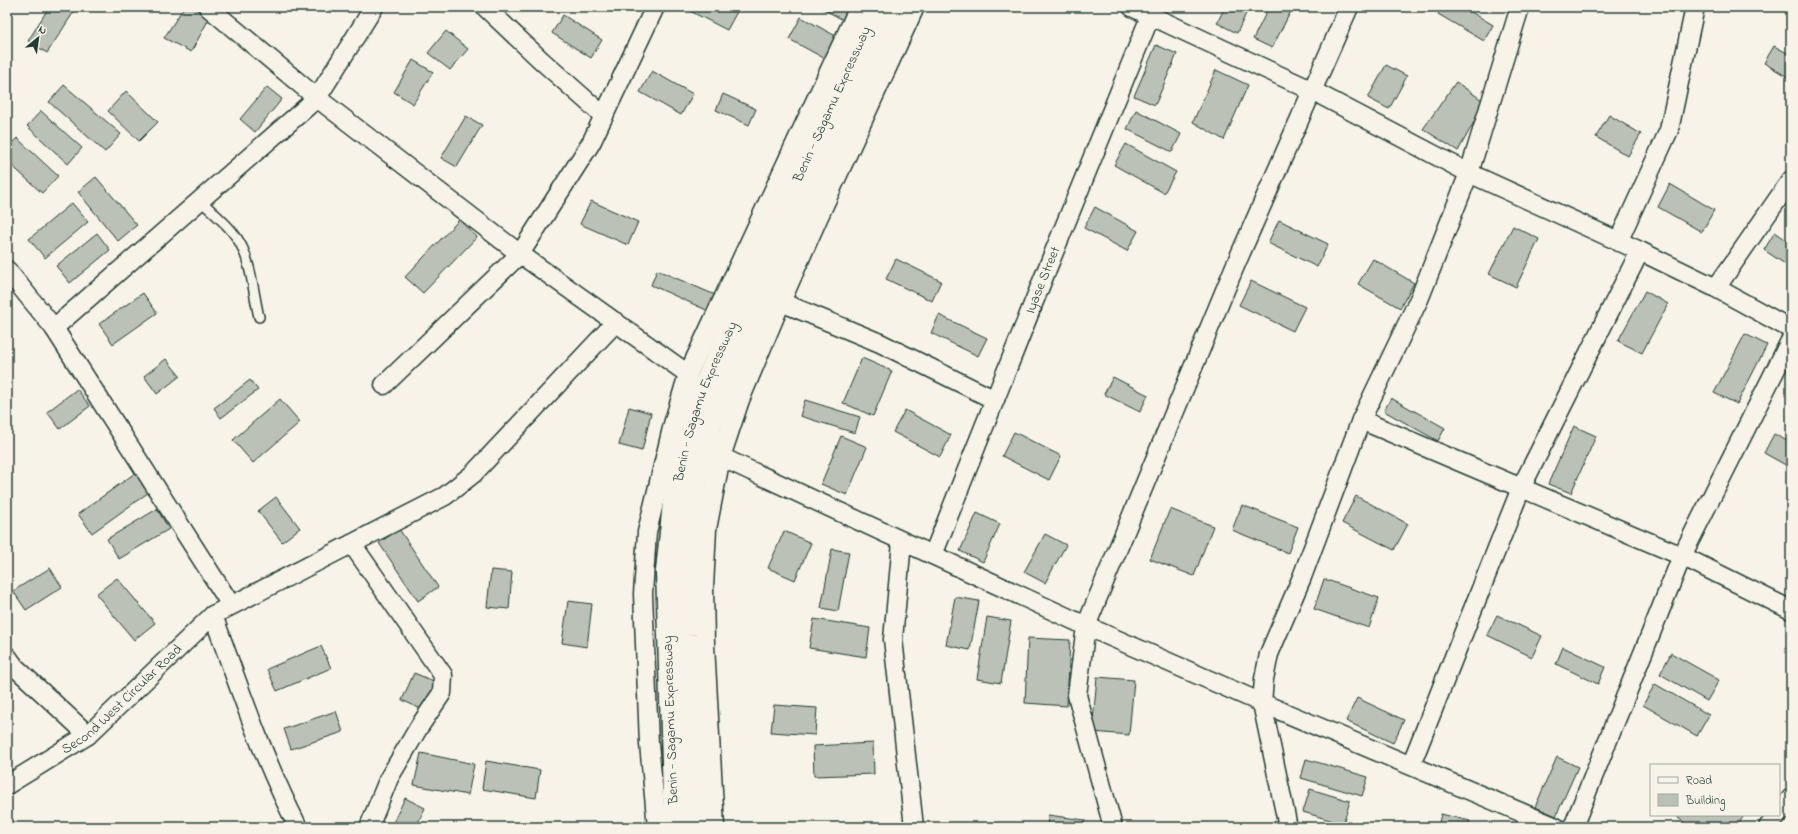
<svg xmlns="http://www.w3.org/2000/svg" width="1798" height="834" font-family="'Indie Flower',sans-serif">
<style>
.building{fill:#bbc1b6;stroke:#1f3d34}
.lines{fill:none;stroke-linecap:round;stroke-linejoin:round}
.service-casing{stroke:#1f3d34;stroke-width:12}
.minor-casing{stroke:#1f3d34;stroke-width:21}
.trunk-casing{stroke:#1f3d34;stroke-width:25}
.service{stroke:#f7f3e8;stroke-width:9}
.minor{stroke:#f7f3e8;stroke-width:18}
.trunk{stroke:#f7f3e8;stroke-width:22}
.labels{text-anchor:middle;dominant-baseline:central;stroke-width:3;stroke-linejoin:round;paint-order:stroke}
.street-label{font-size:14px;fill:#1f3d34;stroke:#f7f3e8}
</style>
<rect width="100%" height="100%" fill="#f7f3e8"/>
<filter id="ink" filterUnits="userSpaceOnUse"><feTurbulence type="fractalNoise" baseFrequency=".025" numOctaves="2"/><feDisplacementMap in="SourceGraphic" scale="8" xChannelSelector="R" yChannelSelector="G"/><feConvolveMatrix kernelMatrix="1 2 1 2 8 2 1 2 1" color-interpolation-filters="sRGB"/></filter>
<g filter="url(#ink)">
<path class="building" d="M49,7H77L47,53L28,41Z
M184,7H193L210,17L191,52L164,38Z
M682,7H737L739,8L727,30Z
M819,7H855L847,22Z
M1225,7H1249L1237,33L1217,23Z
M1269,7H1293L1272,48L1253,39Z
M1443,7H1463L1493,25L1484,41L1438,14Z
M563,15L602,40L591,58L552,33Z
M801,17L843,40L831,62L789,39Z
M446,31L468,49L450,70L428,53Z
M1156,45L1177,54L1155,105L1134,96Z
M1774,46L1791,55V79L1764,63Z
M413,60L433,72L413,104L394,92Z
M1386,65L1407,76L1389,109L1368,98Z
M1216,70L1248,85L1224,140L1193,122Z
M652,71L693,94L681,115L640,92Z
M1456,82L1485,102L1458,151L1423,129Z
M64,85L121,134L105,152L49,102Z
M267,87L282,99L255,132L240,119Z
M126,91L158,122L139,141L108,111Z
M723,94L756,109L749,125L716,110Z
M1136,110L1181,134L1172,152L1127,129Z
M41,111L82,148L68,164L27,126Z
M1609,115L1641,134L1628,156L1596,137Z
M466,116L482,125L457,167L441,158Z
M17,138L58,176L42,193L7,161V148Z
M1126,144L1176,172L1164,193L1114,165Z
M96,177L137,225L118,241L78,192Z
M1670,184L1714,210L1702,232L1658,207Z
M591,201L638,222L628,245L580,224Z
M72,203L88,222L45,258L29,239Z
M1095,207L1138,231L1127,251L1084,228Z
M459,220L477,237L423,293L405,277Z
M1279,220L1328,244L1317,267L1268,243Z
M1513,226L1539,239L1516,287L1489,274Z
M1775,232L1791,243V268L1764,250Z
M97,233L110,250L70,283L56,266Z
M896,259L941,281L932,301L886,279Z
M1373,259L1414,283L1400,308L1358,284Z
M657,270L720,297L713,313L651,285Z
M1251,281L1305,307L1293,331L1239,305Z
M1645,291L1668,304L1642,353L1618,341Z
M143,293L157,313L113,344L99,324Z
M939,315L987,338L978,356L931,333Z
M1745,334L1767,345L1737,404L1714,393Z
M862,358L892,371L873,416L843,403Z
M166,359L180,376L157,394L144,376Z
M1113,377L1148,395L1140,412L1104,394Z
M250,380L258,390L221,418L214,408Z
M77,389L90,406L60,429L47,412Z
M1391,398L1445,428L1438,441L1384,411Z
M280,399L300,422L253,463L233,440Z
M805,400L860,417L855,433L800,416Z
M629,407L651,413L642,451L619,445Z
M905,410L951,435L940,457L893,432Z
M1574,426L1596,436L1571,493L1548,484Z
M1014,432L1061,456L1049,480L1002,456Z
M1774,434L1791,443V468L1764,453Z
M841,436L867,447L847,495L821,484Z
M138,471L152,490L92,533L78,514Z
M1356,496L1408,524L1394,550L1342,523Z
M276,497L300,528L282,542L258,511Z
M1242,505L1298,527L1288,553L1232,530Z
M157,509L169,529L119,559L107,539Z
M1170,509L1213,526L1194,576L1150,559Z
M977,513L1000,524L983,562L960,551Z
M399,529L438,587L418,601L379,543Z
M784,531L811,543L795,580L768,568Z
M1045,534L1066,545L1045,583L1024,572Z
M832,549L849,552L838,611L821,608Z
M50,568L62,587L26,610L13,591Z
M491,570L512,572L509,609L487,607Z
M117,578L155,623L134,640L96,594Z
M1324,579L1379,598L1369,628L1314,609Z
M955,597L979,601L970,650L946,645Z
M568,601L592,604L587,647L562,643Z
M1497,615L1542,636L1532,657L1487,635Z
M987,617L1011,621L1001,683L977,679Z
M814,619L870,628L866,657L809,648Z
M1028,638L1070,640L1067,706L1025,703Z
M321,646L331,668L277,691L267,669Z
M1563,647L1605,667L1598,684L1556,664Z
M1671,653L1719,680L1707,701L1660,674Z
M414,673L436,682L423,710L402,700Z
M1097,677L1134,680L1129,735L1092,732Z
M1655,684L1709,715L1697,736L1643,705Z
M1357,698L1404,720L1393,743L1346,721Z
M774,705L817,708L815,735L771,732Z
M336,711L343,732L291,749L284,729Z
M873,743L874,774L814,776L813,746Z
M421,753L474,764L468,795L414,785Z
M1557,757L1578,767L1556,816L1535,807Z
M1306,759L1368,777L1362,796L1301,778Z
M486,761L540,770L536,798L482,789Z
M1310,789L1350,801L1343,824L1303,812Z
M405,798L425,808L416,827H391Z
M1441,814L1470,821L1468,827H1438Z
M1048,815L1085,820L1084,827H1047Z
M1679,815H1744L1737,827H1691L1678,818Z"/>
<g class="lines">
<defs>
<path id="service" d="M200,200C214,214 232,227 241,245C251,263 254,296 259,317"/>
<g id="minor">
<path d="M208,7L317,98L520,254L688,374"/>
<path d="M485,7L542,61L604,116"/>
<path d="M1132,7L1313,91L1469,173L1640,251L1716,288L1791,329"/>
<path d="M1618,242L1669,130L1695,7"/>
<path d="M7,270L54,328L231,605"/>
<path d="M1716,288L1791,180"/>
<path d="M781,302L880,343L995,400"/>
<path d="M54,328L317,98L374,7"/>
<path d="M384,385L520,254L591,143L655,7"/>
<path d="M1361,420L1682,556L1791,610"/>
<path d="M721,457L1086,626L1262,703L1556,827"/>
<path d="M902,542L893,639L914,827"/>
<path d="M352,544L443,675L442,693L419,727L389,778L369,827"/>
<path id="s1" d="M933,555L1043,279L1154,7"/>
<path d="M213,615C239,687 263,759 298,827"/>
<path d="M7,656L15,667L88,735"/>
<path d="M1411,765L1521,488L1640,251"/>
<path id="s2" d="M7,785L88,735L213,615L445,496L473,474L616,322"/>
<path d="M1779,814L1791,798"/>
<path d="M657,827L649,744L643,594L647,532L673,424L688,374L859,7"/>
<path d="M715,827L705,645L704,587L707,529L721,457L740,400L781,302L819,216L915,7"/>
<path d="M1113,827L1077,695L1086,626L1235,266L1349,7"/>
<path d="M1288,827L1262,703L1264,679L1269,654L1302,577L1361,420L1420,297L1469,173L1520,7"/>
<path d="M1573,827L1682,556L1791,339"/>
<path d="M1768,827L1778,815"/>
</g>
<g id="trunk">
<path id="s3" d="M675,827L667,571L674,503L687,440L704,387L876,7"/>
<path d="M696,827L687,635L686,555L696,483L711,424L734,372L899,7"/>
</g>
</defs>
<use href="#service" class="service-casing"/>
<use href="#minor" class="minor-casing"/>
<use href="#trunk" class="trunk-casing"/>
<use href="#service" class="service"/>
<use href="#minor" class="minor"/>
<use href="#trunk" class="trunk"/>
</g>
</g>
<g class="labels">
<g class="street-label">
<text stroke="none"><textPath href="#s3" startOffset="755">Benin - Sagamu Expressway</textPath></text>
<text stroke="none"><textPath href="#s1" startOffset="296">Iyase Street</textPath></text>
<text stroke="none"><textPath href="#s3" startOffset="431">Benin - Sagamu Expressway</textPath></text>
<text stroke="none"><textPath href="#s2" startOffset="144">Second West Circular Road</textPath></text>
<text transform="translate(671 720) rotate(-92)">Benin - Sagamu Expressway</text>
</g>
</g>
<rect width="1798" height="834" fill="none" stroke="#f7f3e8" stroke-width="24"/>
<rect x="12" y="12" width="1774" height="810" fill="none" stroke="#1f3d34" stroke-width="1.5" filter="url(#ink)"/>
<rect x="1650" y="764" width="130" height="52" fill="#f7f3e8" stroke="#a1aaa0"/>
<rect x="1658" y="777" width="20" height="6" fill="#f7f3e8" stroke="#a1aaa0"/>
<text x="1686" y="784" font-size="12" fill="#1f3d34">Road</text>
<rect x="1658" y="794" width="20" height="12" fill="#bbc1b6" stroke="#a1aaa0"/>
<text x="1686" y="804" font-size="12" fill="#1f3d34">Building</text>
<g transform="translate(38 38) rotate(29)" stroke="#f7f3e8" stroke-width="3" paint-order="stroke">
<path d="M0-3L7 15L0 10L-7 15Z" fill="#1f3d34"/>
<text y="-6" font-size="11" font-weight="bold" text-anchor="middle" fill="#1f3d34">N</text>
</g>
</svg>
